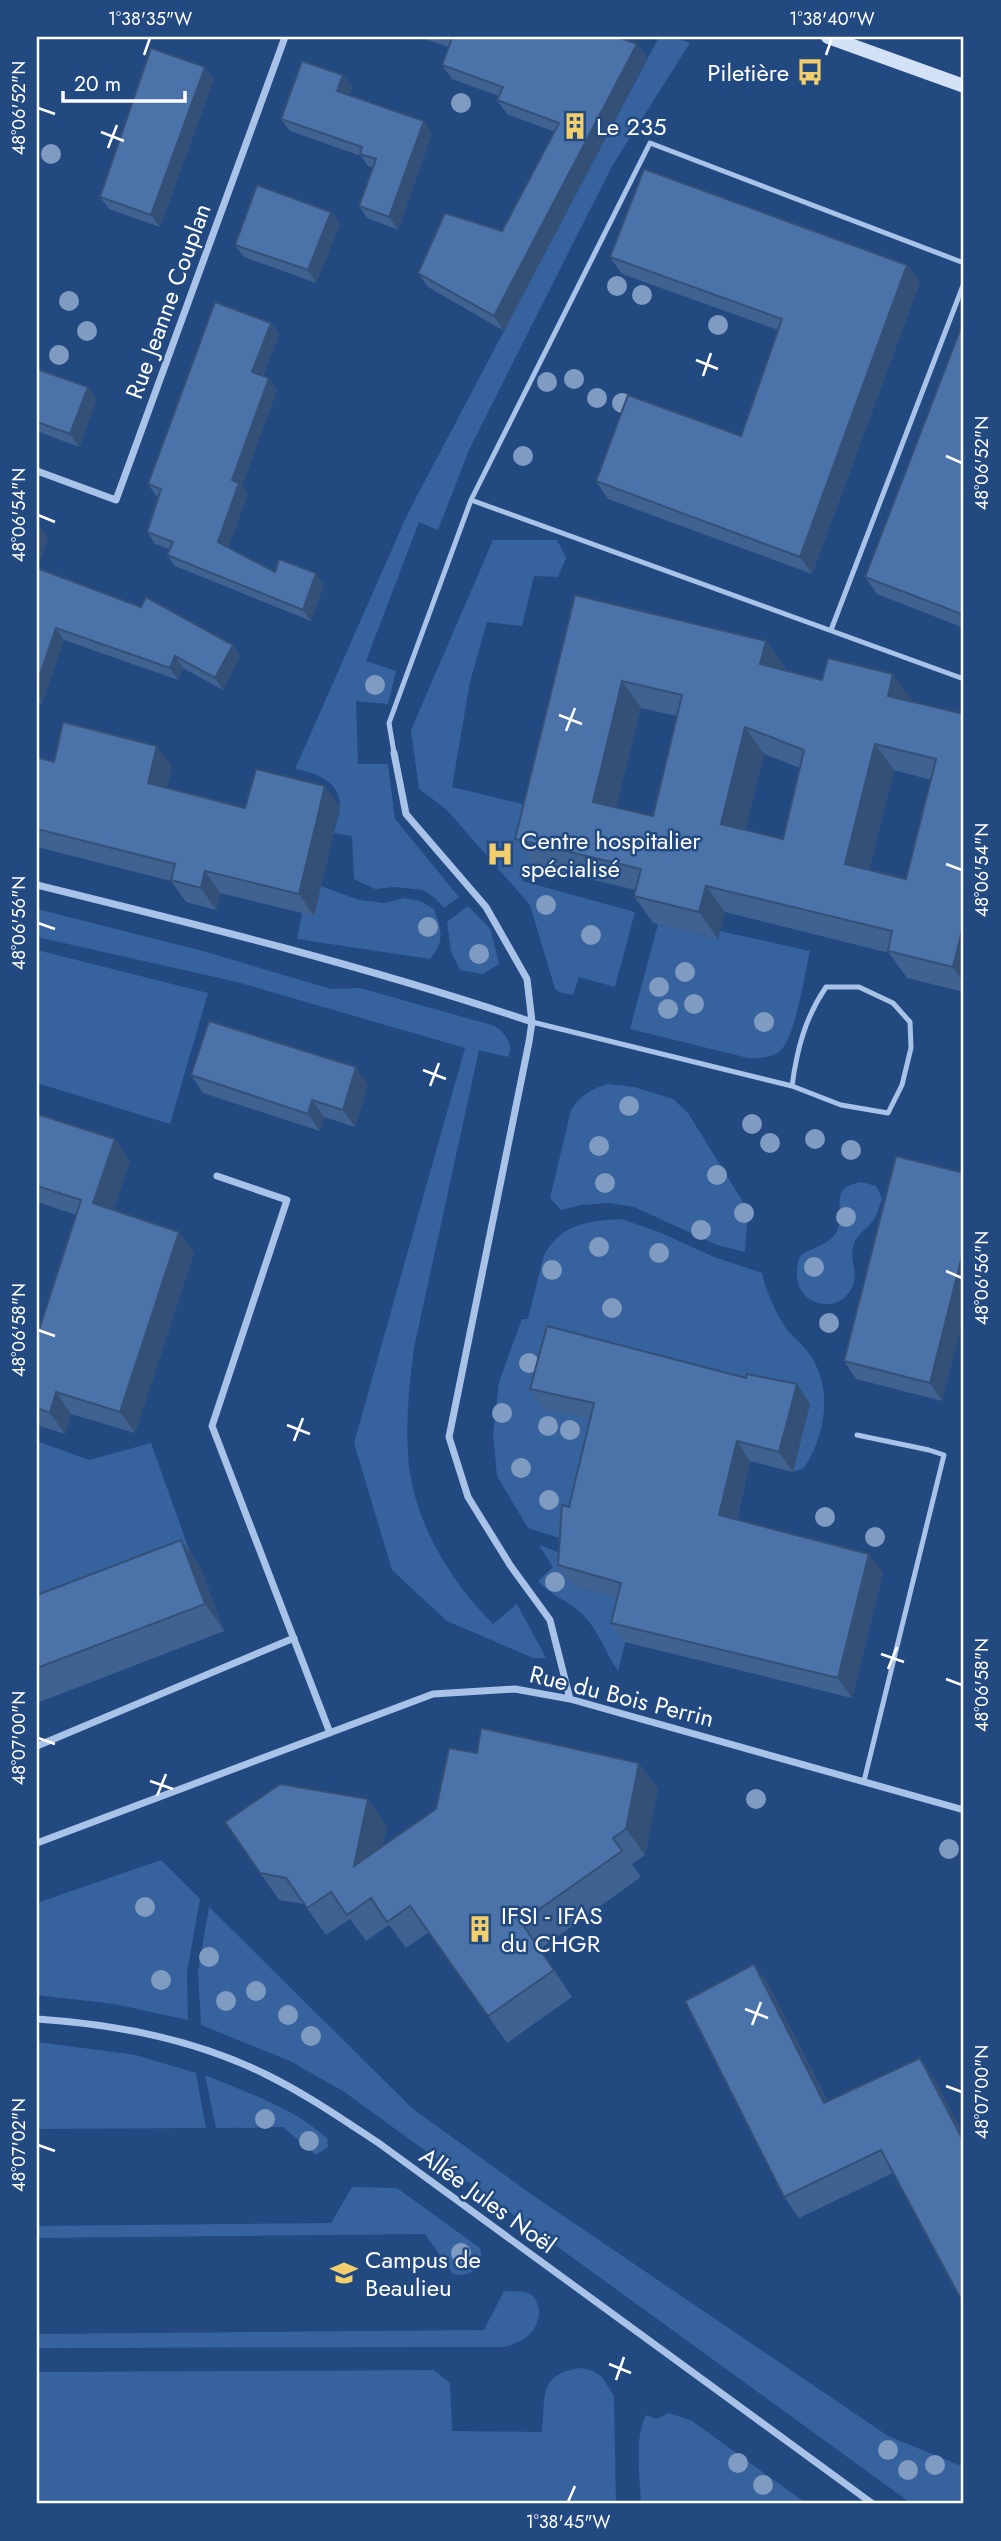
<svg xmlns="http://www.w3.org/2000/svg" width="1001" height="2541" font-family="Jost,sans-serif">
<style>
.green{fill:#36629e}
.lines{fill:none;stroke-linecap:round;stroke-linejoin:round}
.lane{stroke:#a8c3e7;stroke-width:5}
.street{stroke:#a8c3e7;stroke-width:7}
.secondary{stroke:#d2e1f6;stroke-width:14}
.tree{fill:#809bc1}
.wall{fill:#406291;fill-rule:evenodd}
.shaded-wall{fill:#345076}
.building{fill:#4b72a9;stroke:#345076;stroke-width:2;fill-rule:evenodd}
.ticks{fill:none;stroke:#fff;stroke-width:2.5}
.labels{text-anchor:middle;dominant-baseline:central;stroke-width:5;stroke-linejoin:round;paint-order:stroke}
.poi-label{font-size:24px;fill:#fff;stroke:#224980;text-anchor:start}
.street-label{font-size:24px;fill:#fff;stroke:#224980}
.neatline{fill:none;stroke:#fff;stroke-width:2.5}
.ticks-label{font-size:18px;text-anchor:middle;fill:#fff}
</style>
<rect width="100%" height="100%" fill="#224980"/>
<path class="green" d="M659,37H674L690,43L612,166L469,450L438,530L419,522L366,661L396,671L388,704L356,701L358,764H388L395,819L459,897L444,908L435,898L423,890L394,887L375,889L354,879L352,836L334,833C336,824 340,814 340,805C340,782 315,772 295,769L408,513Z
M493,540H557L566,558L558,577L534,576L522,626L487,622L470,682L452,787L548,810L534,866L526,864L522,881L635,912L615,987L579,977L573,995L559,992L555,989L530,905L446,809L419,789L411,730Z
M321,886L359,900L385,903L404,898L420,901L434,909C442,931 445,941 430,959L297,939L302,913L314,915Z
M468,906L490,928L499,964L483,974L460,970L451,952L447,922Z
M37,909L203,951L331,989L360,988L495,1026C505,1033 514,1044 508,1057L479,1050L414,1348C409,1387 405,1427 409,1466C416,1525 452,1583 493,1624L517,1604L546,1658H533L447,1621L392,1570L354,1443L465,1048L237,982L37,937Z
M658,924L718,939L720,931L810,951C805,973 795,1039 780,1051C772,1058 758,1058 748,1058L630,1029Z
M37,950L208,993L170,1124L37,1083Z
M608,1084L634,1087L673,1099L688,1113L748,1210L745,1252L717,1245L634,1207L608,1203L581,1205L561,1210L550,1198L571,1110C581,1095 591,1089 608,1084Z
M861,1182L876,1186L882,1198C880,1204 878,1213 875,1218C868,1229 856,1233 853,1248C849,1266 864,1280 844,1298C838,1303 831,1305 824,1304C798,1301 792,1277 800,1256C811,1248 831,1244 837,1231C847,1210 826,1188 861,1182Z
M621,1219L659,1232L714,1257L762,1273C766,1291 775,1312 786,1328C792,1336 801,1343 808,1352C834,1387 826,1434 804,1468L793,1472L645,1431L575,1543L528,1528L497,1476L493,1434L499,1382L522,1319H528L544,1255C562,1223 589,1221 621,1219Z
M37,1441L89,1460L151,1443L196,1569L37,1629Z
M539,1545L574,1558L572,1585L635,1603L618,1671C605,1652 599,1631 583,1615C570,1601 551,1596 538,1581L553,1567Z
M161,1860L200,1899L187,1972L188,2020L114,2004L37,1995V1903Z
M209,1907L413,2109L531,2194L888,2436L964,2467V2504H912L343,2091L290,2061L201,2025L198,1971Z
M37,2042L136,2055L196,2073L206,2128L37,2129Z
M205,2075C246,2092 293,2108 327,2138L328,2147L316,2155L283,2127L216,2128Z
M352,2187L397,2188L480,2248C486,2266 470,2278 453,2274L425,2234L37,2238V2226L331,2223Z
M504,2291C513,2292 525,2290 532,2295C536,2299 538,2305 539,2310C539,2333 522,2343 503,2347L37,2348V2334L484,2330Z
M582,2368L593,2371L602,2377L614,2396L616,2504H37V2372L434,2370L450,2383L452,2431L542,2432C546,2397 537,2373 582,2368Z
M669,2413L692,2421L807,2504H641C640,2479 634,2437 646,2415L656,2419Z"/>
<g class="lines">
<path class="lane" d="M964,263L650,143L471,500L964,679
M831,630L964,283
M394,753L389,723L471,500
M532,1022L792,1086L841,1105L888,1113L902,1085L911,1048L910,1022L893,1003L859,987H826C805,1018 797,1049 792,1086
M857,1435L929,1450L944,1455L864,1781"/>
<path class="street" d="M37,471L116,500L285,37
M394,753L406,814L486,907L527,979L532,1022L529,1042L449,1437L468,1497L510,1565L550,1620L570,1699
M37,885C203,926 369,967 532,1022
M217,1176L287,1200L212,1426L330,1733
M37,1746L294,1638
M37,1843L433,1694L515,1689L570,1699L964,1810
M37,2019C115,2024 194,2039 265,2074C306,2094 342,2119 380,2144L873,2504"/>
<path class="secondary" d="M828,37L964,86"/>
</g>
<g class="tree">
<circle cx="461" cy="103" r="10"/>
<circle cx="51" cy="154" r="10"/>
<circle cx="617" cy="286" r="10"/>
<circle cx="642" cy="295" r="10"/>
<circle cx="69" cy="301" r="10"/>
<circle cx="718" cy="325" r="10"/>
<circle cx="87" cy="331" r="10"/>
<circle cx="59" cy="355" r="10"/>
<circle cx="574" cy="379" r="10"/>
<circle cx="547" cy="382" r="10"/>
<circle cx="597" cy="398" r="10"/>
<circle cx="622" cy="403" r="10"/>
<circle cx="523" cy="456" r="10"/>
<circle cx="375" cy="685" r="10"/>
<circle cx="546" cy="905" r="10"/>
<circle cx="428" cy="927" r="10"/>
<circle cx="591" cy="935" r="10"/>
<circle cx="479" cy="954" r="10"/>
<circle cx="685" cy="972" r="10"/>
<circle cx="659" cy="987" r="10"/>
<circle cx="694" cy="1004" r="10"/>
<circle cx="668" cy="1009" r="10"/>
<circle cx="764" cy="1022" r="10"/>
<circle cx="629" cy="1106" r="10"/>
<circle cx="752" cy="1124" r="10"/>
<circle cx="815" cy="1139" r="10"/>
<circle cx="770" cy="1143" r="10"/>
<circle cx="599" cy="1146" r="10"/>
<circle cx="851" cy="1150" r="10"/>
<circle cx="717" cy="1175" r="10"/>
<circle cx="605" cy="1183" r="10"/>
<circle cx="744" cy="1213" r="10"/>
<circle cx="846" cy="1217" r="10"/>
<circle cx="701" cy="1230" r="10"/>
<circle cx="599" cy="1247" r="10"/>
<circle cx="659" cy="1253" r="10"/>
<circle cx="814" cy="1267" r="10"/>
<circle cx="552" cy="1270" r="10"/>
<circle cx="612" cy="1308" r="10"/>
<circle cx="829" cy="1323" r="10"/>
<circle cx="529" cy="1363" r="10"/>
<circle cx="502" cy="1413" r="10"/>
<circle cx="548" cy="1426" r="10"/>
<circle cx="570" cy="1430" r="10"/>
<circle cx="521" cy="1468" r="10"/>
<circle cx="549" cy="1500" r="10"/>
<circle cx="825" cy="1517" r="10"/>
<circle cx="875" cy="1537" r="10"/>
<circle cx="555" cy="1582" r="10"/>
<circle cx="756" cy="1799" r="10"/>
<circle cx="949" cy="1849" r="10"/>
<circle cx="145" cy="1907" r="10"/>
<circle cx="209" cy="1957" r="10"/>
<circle cx="161" cy="1980" r="10"/>
<circle cx="256" cy="1991" r="10"/>
<circle cx="226" cy="2001" r="10"/>
<circle cx="288" cy="2015" r="10"/>
<circle cx="311" cy="2036" r="10"/>
<circle cx="265" cy="2119" r="10"/>
<circle cx="309" cy="2141" r="10"/>
<circle cx="461" cy="2253" r="10"/>
<circle cx="888" cy="2450" r="10"/>
<circle cx="738" cy="2463" r="10"/>
<circle cx="935" cy="2465" r="10"/>
<circle cx="908" cy="2470" r="10"/>
<circle cx="763" cy="2485" r="10"/>
</g>
<path class="wall" d="M420,37H618L637,44L647,58L504,331L428,287L418,273L502,231L555,132L507,114L497,100L499,96L452,79L442,65L448,47Z
M343,75L352,87L349,95L424,121L432,133L398,230L367,218L359,206L373,168L368,166L361,156L290,131L281,119Z
M214,79L160,227L109,209L100,197Z
M331,212L340,224L316,283L244,257L235,245Z
M610,257L907,265L920,282L812,574L608,499L596,481L741,436L778,330L622,274Z
M964,320V628L877,594L865,577Z
M271,323L279,334L263,376L269,378L277,390L242,486L248,494L228,548L275,572L324,585L311,621L175,566L167,555L169,549L155,544L147,532L159,497L156,496L148,484Z
M37,369L97,399L79,447L37,431Z
M37,526L40,527L48,538L37,568L240,656L223,690L183,668L178,680L64,640L42,703L37,702Z
M575,595L766,641L785,667L784,670L822,680L893,674L912,701L964,714V992L907,978L889,953L725,912L718,939L653,923L634,896L636,890L534,866L515,839ZM641,708L677,716L653,816L616,807ZM764,754L800,768L783,839L745,830ZM894,770L931,780L906,879L869,870Z
M157,746L172,767L167,788L245,808L325,786L340,807L314,916L220,893L216,910L186,902L171,881L37,847V757L54,762Z
M191,1075L368,1084L355,1127L324,1117L320,1131L203,1093Z
M37,1114L115,1139L130,1161L113,1210L179,1232L194,1253L135,1433L71,1414L65,1434L37,1425V1336L76,1215L37,1202Z
M964,1173V1313L942,1401L856,1379L844,1361Z
M746,1378L797,1384L810,1404L793,1472L750,1461L737,1520L869,1554L883,1573L852,1698L625,1642L611,1623L617,1598L572,1585L558,1565L569,1507L590,1419L544,1409L530,1389Z
M181,1540L200,1567L224,1631L37,1703V1595Z
M658,1789L645,1855L632,1864L641,1877L540,1949L572,1997L507,2043L429,1932L406,1948L389,1925L366,1941L350,1919L326,1935L304,1904L279,1900L225,1822L387,1826L382,1846Z
M754,1964L769,1986L828,2102L935,2080L893,2173L799,2218L784,2197Z"/>
<path class="shaded-wall" d="M637,44L647,58L504,331L494,316Z
M205,67L214,79L160,227L151,215Z
M343,75L352,87L346,103L337,91Z
M424,121L432,133L398,230L389,217Z
M331,212L340,224L316,283L308,270Z
M907,265L920,282L812,574L800,557Z
M271,323L279,334L260,383L252,372Z
M269,378L277,390L242,486L248,494L226,554L218,542L232,480Z
M88,387L97,399L79,447L70,434Z
M40,527L48,538L37,569V535Z
M316,573L324,585L311,621L303,610Z
M56,628L64,640L42,703L37,696V683Z
M766,641L785,667L778,691L760,664Z
M233,645L240,656L223,690L215,678Z
M175,656L183,668L178,680L170,668Z
M893,674L912,700L906,722L888,696Z
M622,681L641,708L611,828L593,802Z
M745,727L764,754L740,851L721,824Z
M875,744L894,770L864,891L845,864Z
M157,746L172,767L163,804L148,783Z
M325,786L340,807L314,916L299,894Z
M205,871L220,893L216,910L201,888Z
M706,886L725,912L718,939L699,912Z
M964,922V983L953,967Z
M356,1067L368,1084L355,1127L343,1110Z
M312,1100L324,1117L320,1131L308,1114Z
M115,1139L130,1161L108,1225L93,1203Z
M179,1232L194,1253L135,1433L120,1412Z
M964,1248V1313L942,1401L930,1383Z
M797,1384L810,1404L793,1472L779,1452Z
M56,1392L71,1414L65,1434L50,1413Z
M737,1441L750,1461L733,1535L719,1515Z
M181,1540L200,1567L224,1631L205,1604Z
M869,1554L883,1573L852,1698L838,1678Z
M639,1763L658,1789L645,1855L626,1829Z
M368,1799L387,1826L373,1893L354,1866Z
M754,1964L769,1986L839,2125L824,2103Z
M920,2058L935,2080L964,2135V2142Z"/>
<path class="building" d="M448,37H618L637,44L494,316L418,273L445,213L502,231L559,123L497,100L503,87L442,65L452,38Z
M151,48L205,67L151,215L100,197Z
M302,61L343,75L337,91L424,121L389,217L359,206L376,159L360,154L362,147L281,119Z
M644,169L907,265L800,557L596,481L628,395L741,436L782,319L610,257Z
M257,185L331,212L308,270L235,245Z
M215,302L271,323L252,372L269,378L232,480L239,483L218,542L275,572L279,559L316,573L303,610L167,555L173,542L147,532L161,489L148,484Z
M964,320V615L865,577Z
M37,369L88,387L70,434L37,422Z
M37,568L141,607L146,597L233,645L215,678L175,656L170,668L56,628L37,683Z
M575,595L766,641L760,664L822,680L828,658L893,674L888,696L964,714V922L953,967L888,951L892,931L706,886L699,912L634,896L641,869L515,839ZM622,681L682,695L653,816L593,802ZM745,727L804,750L783,839L721,824ZM875,744L936,759L906,879L845,864Z
M63,722L157,746L148,783L245,808L256,769L325,786L299,894L205,871L201,888L171,880L175,864L37,829V757L54,762Z
M209,1021L356,1067L343,1110L312,1100L308,1114L191,1075Z
M37,1114L115,1139L93,1203L179,1232L120,1412L56,1392L50,1413L37,1408V1336L81,1200L37,1186Z
M896,1156L964,1173V1248L930,1383L844,1361Z
M547,1326L746,1378L747,1374L797,1384L779,1452L737,1441L719,1515L869,1554L838,1678L611,1623L621,1583L558,1565L562,1505L569,1507L594,1403L530,1389Z
M181,1540L205,1604L37,1668V1595Z
M481,1728L639,1763L626,1829L613,1838L622,1851L521,1922L554,1970L488,2016L410,1906L387,1922L371,1898L347,1915L331,1892L307,1908L286,1878L260,1873L225,1822L280,1784L368,1799L354,1866L436,1809L449,1748L477,1753Z
M754,1964L824,2103L920,2058L964,2142V2305L881,2150L784,2197L685,2001Z"/>
<path class="ticks" d="M144,55L150,38M826,55L832,38M38,108L55,114M101,132L124,141M108,148L117,125M696,360L718,369M703,376L711,353M946,456L962,463M38,515L55,522M559,715L582,724M566,731L575,708M946,864L962,870M38,923L55,929M423,1070L446,1079M430,1086L439,1063M946,1271L962,1278M38,1330L55,1336M287,1425L310,1434M294,1441L303,1418M881,1654L904,1662M888,1669L897,1647M946,1679L962,1685M38,1738L55,1744M150,1781L173,1789M157,1796L166,1774M745,2009L768,2018M752,2025L761,2002M946,2086L962,2092M38,2145L55,2151M609,2364L631,2373M616,2380L624,2357M568,2502L575,2486"/>
<defs>
<symbol id="bus-bare" viewBox="-9 -9 18 18"><path d="M-5-6H5V4H4V6H2V4H-2V6H-4V4H-5ZM-3.5-4V0h7V-4ZM-3.5 1.2v1.5H-2V1.2ZM2 1.2v1.5H3.5V1.2Z" fill="#f3cf6b" stroke="#224980" stroke-width="2.5" paint-order="stroke"/></symbol>
<symbol id="building-bare" viewBox="-9 -9 18 18"><path d="M-4-6H4V6H1V3H-1V6H-4ZM-2.5-4.3h1.7v1.8h-1.7ZM.8-4.3h1.7v1.8H.8ZM-2.5-1h1.7V.8h-1.7ZM.8-1h1.7V.8H.8Z" fill="#f3cf6b" stroke="#224980" stroke-width="2.5" paint-order="stroke"/></symbol>
<symbol id="hospital-bare" viewBox="-9 -9 18 18"><path d="M-5-5h3v3.5h4V-5h3V5h-3V1.5h-4V5h-3Z" fill="#f3cf6b" stroke="#224980" stroke-width="2.5" paint-order="stroke"/></symbol>
<symbol id="university-bare" viewBox="-9 -9 18 18"><path d="M0-5L7-2L0 1L-7-2ZM-4 1L0 2.5L4 1V4Q0 6-4 4Z" fill="#f3cf6b" stroke="#224980" stroke-width="2.5" paint-order="stroke"/></symbol>
</defs>
<g fill-rule="evenodd">
<use href="#bus-bare" x="791" y="53" width="38" height="38"/>
<use href="#building-bare" x="556" y="107" width="38" height="38"/>
<use href="#hospital-bare" x="481" y="835" width="38" height="38"/>
<use href="#building-bare" x="461" y="1910" width="38" height="38"/>
<use href="#university-bare" x="325" y="2254" width="38" height="38"/>
</g>
<g class="labels">
<g class="poi-label">
<text x="789" y="72" text-anchor="end">Piletière</text>
<text x="596" y="126">Le 235</text>
<text x="521" y="840">Centre hospitalier<tspan x="521" dy="28">spécialisé</tspan></text>
<text x="501" y="1915">IFSI - IFAS<tspan x="501" dy="28">du CHGR</tspan></text>
<text x="365" y="2259">Campus de<tspan x="365" dy="28">Beaulieu</tspan></text>
</g>
<g class="street-label">
<text transform="translate(168 301) rotate(-70)">Rue Jeanne Couplan</text>
<text transform="translate(622 1696) rotate(14)">Rue du Bois Perrin</text>
<text transform="translate(488 2200) rotate(36)">Allée Jules Noël</text>
</g>
</g>
<rect width="1001" height="2541" fill="none" stroke="#224980" stroke-width="77"/>
<path d="M63 91v10h122v-10" fill="none" stroke="#ffffff" stroke-width="3.5"/>
<text x="74" y="91" font-size="21" fill="#ffffff" stroke="#224980" stroke-width="5" paint-order="stroke">20 m</text>
<rect x="38" y="38" width="924" height="2464" class="neatline"/>
<g class="ticks-label">
<text x="150" y="25">1°38'35"W</text>
<text x="832" y="25">1°38'40"W</text>
<text transform="translate(19 108) rotate(-90)" y="6">48°06'52"N</text>
<text transform="translate(982 463) rotate(-90)" y="6">48°06'52"N</text>
<text transform="translate(19 515) rotate(-90)" y="6">48°06'54"N</text>
<text transform="translate(982 870) rotate(-90)" y="6">48°06'54"N</text>
<text transform="translate(19 923) rotate(-90)" y="6">48°06'56"N</text>
<text transform="translate(982 1278) rotate(-90)" y="6">48°06'56"N</text>
<text transform="translate(19 1330) rotate(-90)" y="6">48°06'58"N</text>
<text transform="translate(982 1685) rotate(-90)" y="6">48°06'58"N</text>
<text transform="translate(19 1738) rotate(-90)" y="6">48°07'00"N</text>
<text transform="translate(982 2092) rotate(-90)" y="6">48°07'00"N</text>
<text transform="translate(19 2145) rotate(-90)" y="6">48°07'02"N</text>
<text x="568" y="2528">1°38'45"W</text>
</g>
</svg>
